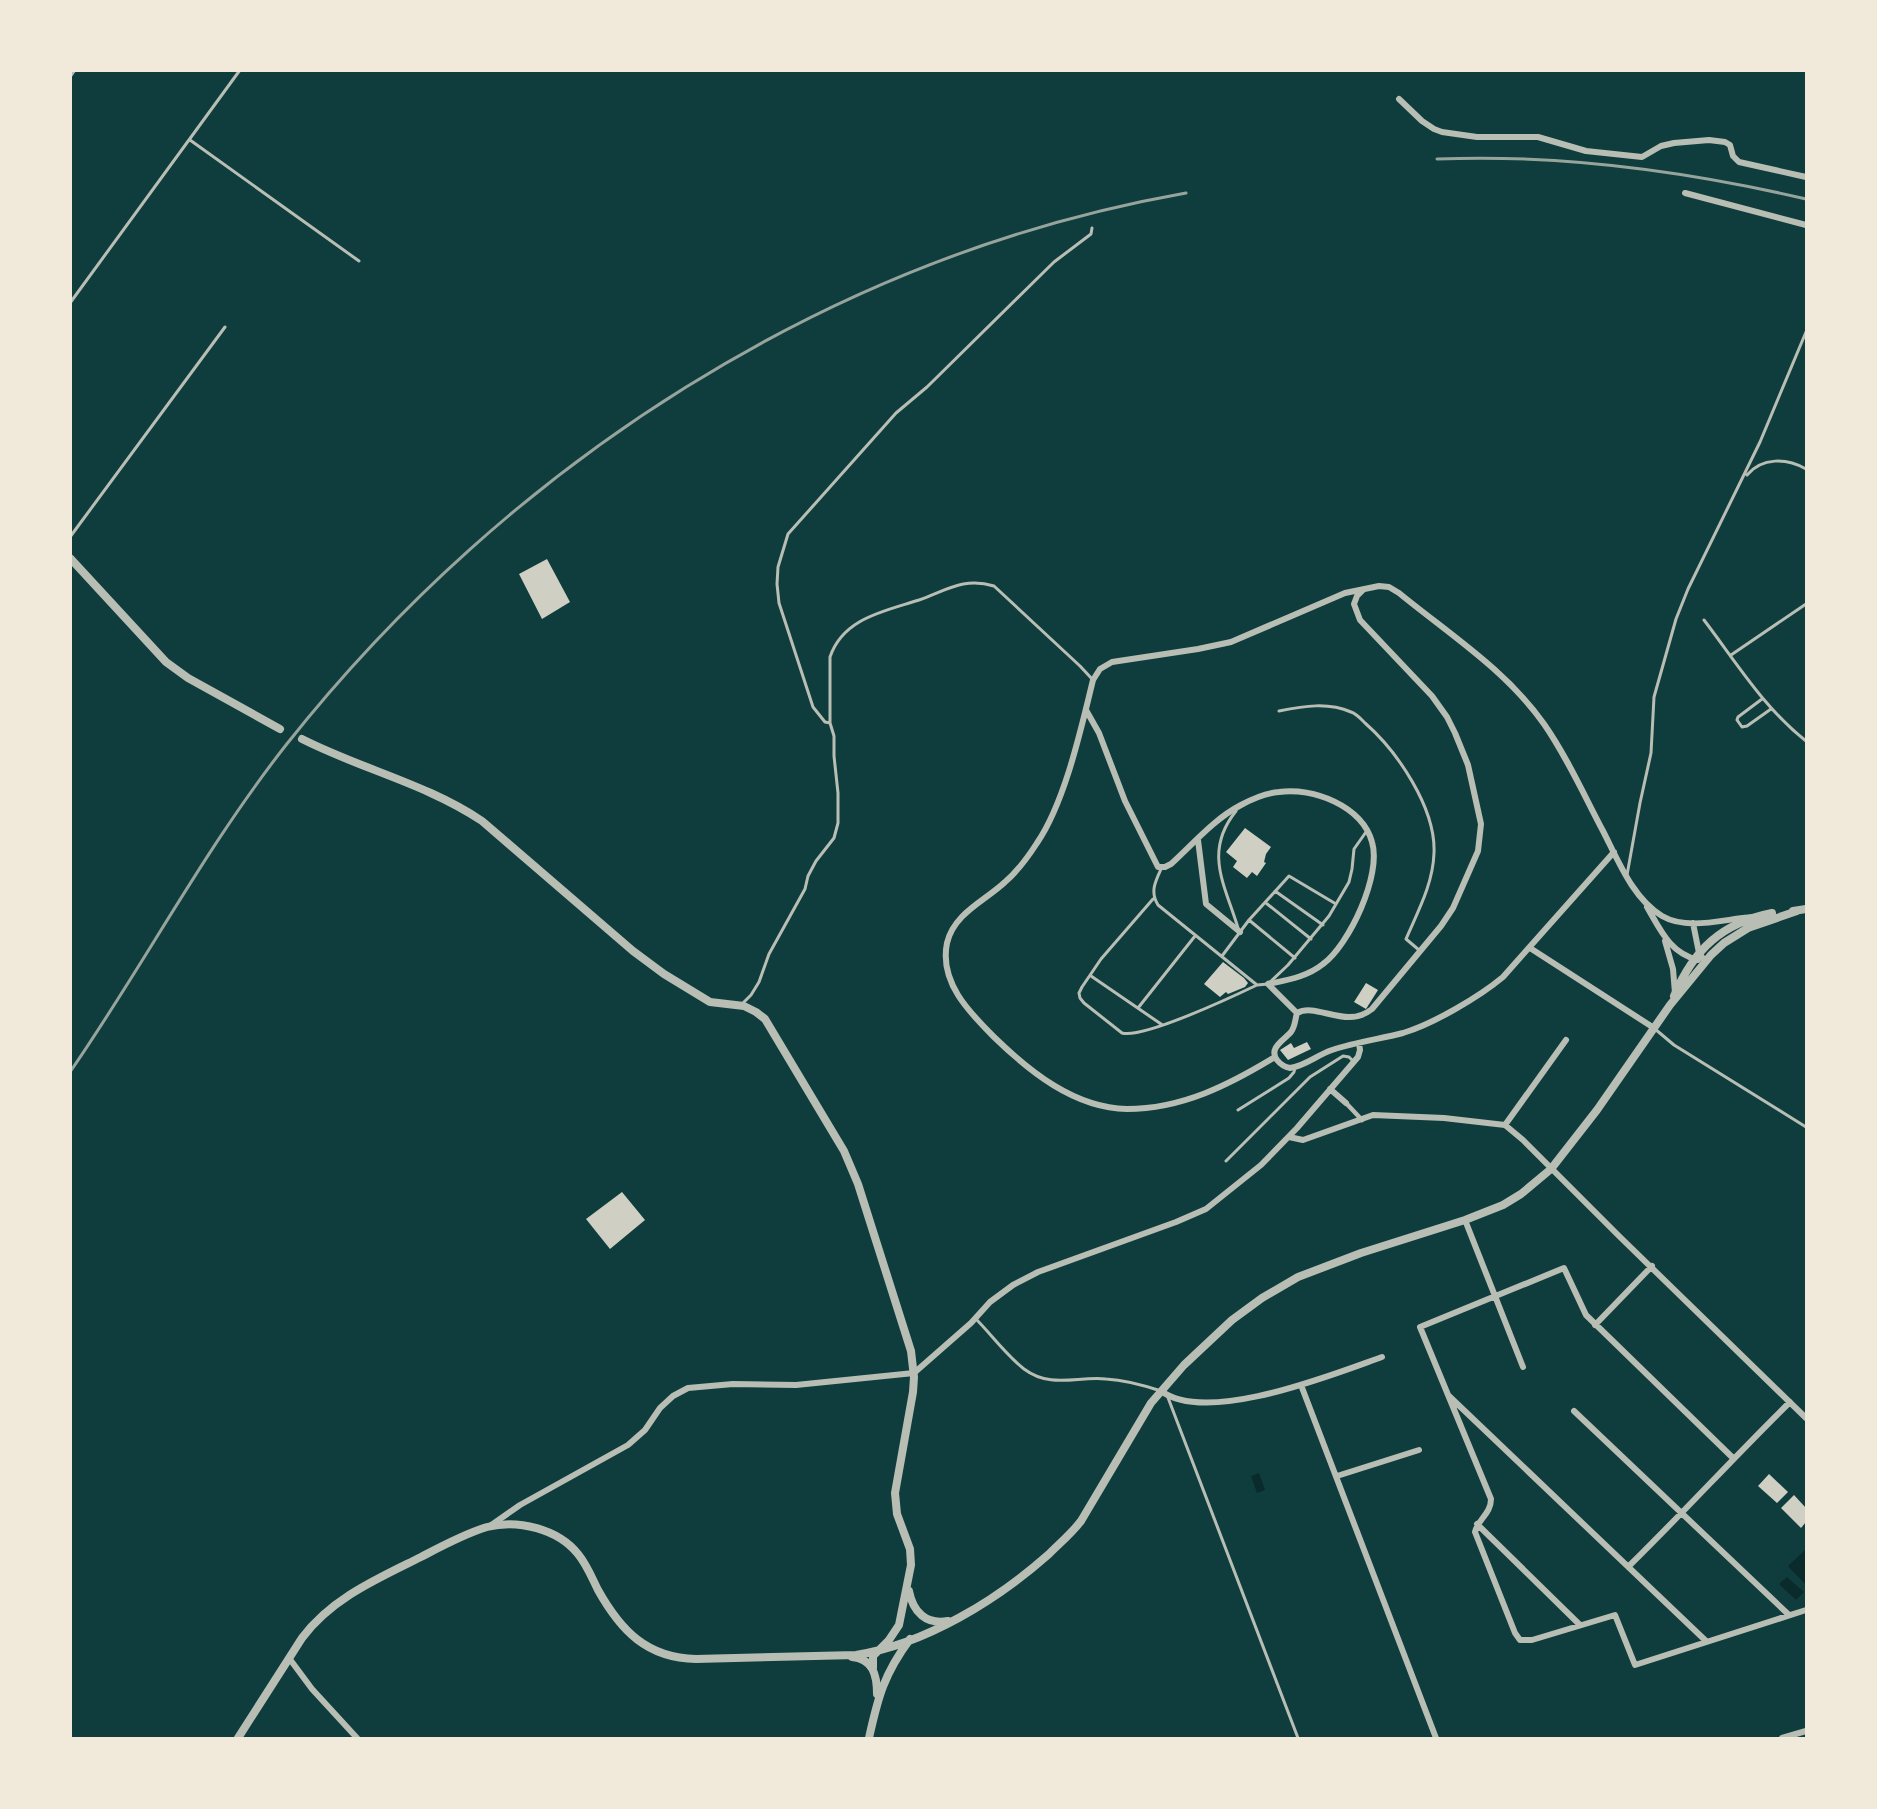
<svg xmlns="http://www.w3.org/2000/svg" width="1877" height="1809" font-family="'Work Sans',sans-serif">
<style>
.water{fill:#0a2a2b}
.building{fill:#cfcfc3}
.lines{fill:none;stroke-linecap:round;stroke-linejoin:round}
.service{stroke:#b8beb3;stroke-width:3}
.pedestrian{stroke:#b8beb3;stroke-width:4.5}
.minor{stroke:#b8beb3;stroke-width:6}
.tertiary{stroke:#b8beb3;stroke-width:8}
.rail{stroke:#97a49c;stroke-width:3}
</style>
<rect width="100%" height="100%" fill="#0f3d3e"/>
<path class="water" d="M1259,1473L1265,1490L1257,1493L1251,1476Z
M1806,1549V1585L1788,1566Z
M1787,1577L1804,1592L1796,1600L1779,1584Z"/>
<path class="building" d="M547,559L570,602L542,619L519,574Z
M1245,828L1271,847L1266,854L1264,862L1266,863L1257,876L1252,872L1247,878L1233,867L1237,861L1226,852Z
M1223,962L1244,978L1248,983L1245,987L1228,994L1226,992L1220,997L1204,984Z
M1366,983L1378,990L1366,1009L1354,1002Z
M1307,1042L1311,1049L1288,1060L1280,1050L1291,1043L1294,1048Z
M622,1192L645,1220L610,1249L586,1219Z
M1769,1474L1788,1492L1777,1503L1758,1486Z
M1794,1495L1806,1508V1522L1801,1528L1781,1508Z"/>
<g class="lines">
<path class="service" d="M70,77L75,70
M190,140L359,261
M70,303L240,70
M1747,475C1762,457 1787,458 1806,469
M70,537L225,327
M1704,620C1736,662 1764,708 1806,741
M1731,655L1806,604
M1762,699L1738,717L1737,720L1742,727L1747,726L1771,709
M1279,711C1304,706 1328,702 1351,712C1357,714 1361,719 1365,723C1397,751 1436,808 1434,853C1433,884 1418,911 1406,939L1419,950
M830,723L825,722L813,707L779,603L777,584L778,567L788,534L896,413L927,387L1054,262L1091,234L1092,228
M1236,811C1203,852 1225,885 1238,928
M1161,869C1155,882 1150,892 1158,905L1257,985L1268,984L1288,965L1329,916L1349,882L1352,869L1354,849L1366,832
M1627,875L1640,803L1651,753L1654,697L1676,619L1688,589L1760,442L1806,332
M1275,891L1323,925
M1153,899L1101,959L1082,987L1079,993L1080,998L1084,1003L1122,1033C1143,1039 1234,996 1257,985
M1266,903L1311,939
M1249,920L1295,958
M1222,956L1249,920L1289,876L1336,904
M1091,976L1161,1024
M742,1004L751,995L759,982L769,954L805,889L808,876L816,861L834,838L838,823V793L834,756V736L830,723V657C843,618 885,611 919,600C947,590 964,577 994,586L1080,666L1093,680
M1138,1008L1195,936
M1655,1029L1674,1045L1806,1127
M1238,1110L1289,1078L1294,1072L1295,1067
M1226,1161L1310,1077L1343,1056L1349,1057L1353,1061
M975,1318C991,1334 1006,1355 1024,1369C1051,1389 1077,1376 1106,1379C1124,1380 1143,1385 1161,1391
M1167,1395L1298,1738"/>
<path class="pedestrian" d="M1346,1103L1362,1120"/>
<path class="minor" d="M1399,99L1422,121L1434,129L1442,132L1477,137H1538L1586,151L1642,157L1661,146L1674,143L1709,140L1725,142L1730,145L1733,156L1739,162L1806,177
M1685,193L1806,225
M1086,710L1099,733L1125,801L1158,867H1165L1171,864C1193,844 1214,819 1241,805C1252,799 1266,793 1279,792C1313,787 1362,806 1372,842C1382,875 1349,945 1323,964C1307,977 1287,980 1268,984
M1198,840L1206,904L1240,932
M1647,907C1661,931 1670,953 1698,960
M1693,923L1699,953L1705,961
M1665,941L1673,969L1675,993
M1530,948L1654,1028
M1268,984L1297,1013
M1297,1013C1317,1002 1346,1030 1372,1009L1441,926L1453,908L1478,851L1481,824L1468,765L1455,733L1447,717L1432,696L1360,620L1354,604L1357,596L1363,590
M1297,1013C1295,1020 1295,1027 1291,1032C1284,1040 1268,1048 1277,1060C1281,1065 1284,1067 1290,1068C1305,1066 1317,1055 1332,1050C1355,1042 1380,1039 1403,1033C1433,1024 1479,997 1503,977L1614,852
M1275,1057C1229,1085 1182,1109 1127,1109C1074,1108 1029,1071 994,1037C969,1012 939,982 947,943C954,913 985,901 1005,882C1018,871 1028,857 1037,843C1065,802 1081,729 1093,680L1100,669L1112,662L1198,649L1231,642L1345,593L1379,586L1389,587L1399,593C1449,634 1506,670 1544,724C1567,757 1584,795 1603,831C1618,860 1633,899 1662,916C1688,931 1724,919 1752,917
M1330,1089L1346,1103
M1505,1125L1566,1040
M1289,1137L1303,1140L1373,1115L1444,1118L1505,1125L1523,1140L1620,1237L1806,1418
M1465,1220L1523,1367
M1595,1325L1652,1266
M1301,1385L1436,1738
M1161,1391C1207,1425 1331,1375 1382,1357
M1449,1396L1706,1641
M1574,1411L1789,1615
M1733,1458L1586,1315L1564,1268L1420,1327L1491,1499C1491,1514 1478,1519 1475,1532L1515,1633L1520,1640H1532L1615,1615L1635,1665L1806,1610
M1337,1476L1419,1450
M1477,1524L1580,1625
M490,1526L520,1505L628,1445L645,1430L660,1408L673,1396L688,1388L733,1384L796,1385L914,1373L971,1323L990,1302L1013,1285L1038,1272L1176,1222L1206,1209L1261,1165L1297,1128L1358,1057L1360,1050L1359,1043
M1628,1567C1683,1513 1735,1456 1790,1402
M289,1658L312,1689L357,1738
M1782,1738L1806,1731"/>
<path class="tertiary" d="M70,558L166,662L188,678L280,729
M302,739C361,769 427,784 482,821L633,951L664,974L710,1002L744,1006L756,1012L765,1019L844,1151L858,1184L911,1351L914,1377L913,1392L895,1493L897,1514L910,1549L911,1565L899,1625L889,1640L873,1656V1668
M1793,911L1806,909
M1674,996C1694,949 1722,923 1772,913
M909,1591C913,1612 926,1625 948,1621
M852,1657C873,1659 877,1675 877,1694
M238,1738L302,1638C332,1598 377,1579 421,1557C442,1546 464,1534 487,1527C518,1519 558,1529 578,1554C587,1565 592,1578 598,1590C621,1631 647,1658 696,1659L856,1655C926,1644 997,1600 1049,1554C1060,1543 1072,1533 1081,1521L1151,1403L1184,1365L1232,1320L1262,1298L1298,1277L1361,1253L1465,1220L1503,1205L1521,1194L1551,1169L1597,1110L1670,1005L1711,955L1724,943L1748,928L1797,911
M869,1738C878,1697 884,1674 910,1639"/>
<path class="rail" d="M1437,159C1561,154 1686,171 1806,199
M70,1072C144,965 205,848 286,745C508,464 830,256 1186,193"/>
</g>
<rect width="1877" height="1809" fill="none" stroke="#f1e9da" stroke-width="144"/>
</svg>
